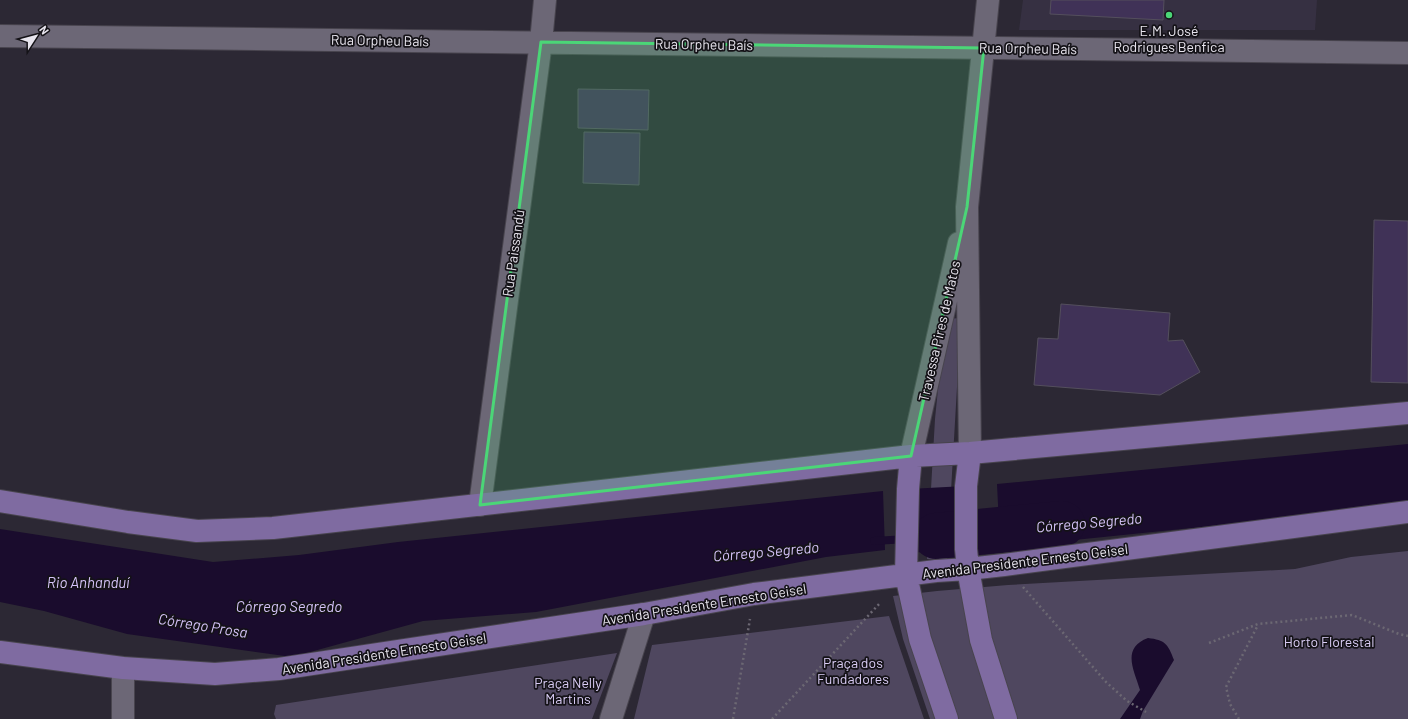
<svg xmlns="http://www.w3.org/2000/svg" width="1408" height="719" font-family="Barlow,sans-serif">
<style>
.built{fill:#363042}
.green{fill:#4f475f}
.water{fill:#1a0c2d}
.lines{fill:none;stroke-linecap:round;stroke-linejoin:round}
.stream{stroke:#1a0c2d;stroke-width:8}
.river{stroke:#1a0c2d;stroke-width:46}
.building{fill:#403257;stroke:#544f5d}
.minor-casing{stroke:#48444e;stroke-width:24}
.major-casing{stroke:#48444e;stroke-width:24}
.path{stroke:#6c6873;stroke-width:2.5;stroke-dasharray:2 3;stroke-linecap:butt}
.minor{stroke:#6c6776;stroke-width:22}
.major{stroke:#7f6ba1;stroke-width:22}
.marked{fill:#4bd677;fill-opacity:0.2;stroke:#4bd677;stroke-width:3;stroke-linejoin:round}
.poi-dot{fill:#4bd677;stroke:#141217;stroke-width:1.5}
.labels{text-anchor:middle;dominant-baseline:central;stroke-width:3.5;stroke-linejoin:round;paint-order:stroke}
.poi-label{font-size:14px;fill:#e8e5ee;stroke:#141217}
.street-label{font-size:14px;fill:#e8e5ee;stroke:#141217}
.park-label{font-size:14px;fill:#dacdf5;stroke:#141217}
.water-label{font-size:15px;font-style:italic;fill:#d4c2f7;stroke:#141217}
</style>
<rect width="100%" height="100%" fill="#2c2834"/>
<path class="built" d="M1023,0H1317L1315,30H1019Z"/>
<path class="green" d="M961,318L947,560L927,559L935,419L945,319Z
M1408,551V719H930L903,639L893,596L937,591L1008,585L1295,569L1351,557Z
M889,616L924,719H634L652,645Z
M617,653L592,719H276L274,714L276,705Z"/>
<path class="water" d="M1408,444V506L1045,543L1000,545L997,484Z
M965,486V549L907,553L909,489Z
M883,491L885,550L826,557L536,612L423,621L292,657L127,634L44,611L0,602V529L213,562L299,555L398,542Z
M1148,638C1165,640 1168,644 1174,660L1143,711L1140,719H1120L1140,690C1134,670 1121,648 1148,638Z"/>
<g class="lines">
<path class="stream" d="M874,541L907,539"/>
<path class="river" d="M936,536L1062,524"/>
</g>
<path class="building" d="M1051,0H1164L1163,20L1050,14Z
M578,89L649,90L648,130L578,128Z
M584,132L640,133L639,185L583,183Z
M1374,220L1408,221V383L1371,382Z
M1061,304L1170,313L1168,341L1183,340L1200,372L1160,395L1034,385L1038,338L1058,339Z"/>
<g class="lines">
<defs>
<path id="minor" d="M0,36L1408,53
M970,453L967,207L988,0
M911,456L959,243
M480,505L541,42L545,0
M123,668V719
M611,719L644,614"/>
<path id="major" d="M970,453L966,486V549L968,569L981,640L1006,719
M911,456L908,489L906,575L920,639L947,719
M0,501L128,522L197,531L273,528L911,456L970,453L1408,413
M0,652L123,668L215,674L279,669L644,614L754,594L936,571L968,569L1004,565L1408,512"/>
</defs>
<use href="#minor" class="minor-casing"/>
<use href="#major" class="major-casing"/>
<path class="path" d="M1023,587L1106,682L1127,701L1146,712
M1209,643L1258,624L1352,615L1399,634L1408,636
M733,719L750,619
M772,719L880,603
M1239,719L1230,704L1226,687L1258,625"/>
<use href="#minor" class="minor"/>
<use href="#major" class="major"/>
</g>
<path class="marked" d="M541,42L984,48L967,207L911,456L480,505Z"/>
<circle class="poi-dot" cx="1169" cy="15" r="4"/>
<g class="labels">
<g class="poi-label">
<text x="1169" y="30">E.M. José<tspan x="1169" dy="16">Rodrigues Benfica</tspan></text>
</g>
<g class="street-label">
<text transform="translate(380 40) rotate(1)">Rua Orpheu Baís</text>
<text transform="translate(704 44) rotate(1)">Rua Orpheu Baís</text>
<text transform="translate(1028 48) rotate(1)">Rua Orpheu Baís</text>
<text transform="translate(513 253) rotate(-82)">Rua Paissandú</text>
<text transform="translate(939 331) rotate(-77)">Travessa Pires de Matos</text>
<text transform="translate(1025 561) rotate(-7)">Avenida Presidente Ernesto Geisel</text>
<text transform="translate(704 604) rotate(-9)">Avenida Presidente Ernesto Geisel</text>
<text transform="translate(384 653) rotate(-9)">Avenida Presidente Ernesto Geisel</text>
</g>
<g class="park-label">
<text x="1329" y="641">Horto Florestal</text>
<text x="853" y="662">Praça dos<tspan x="853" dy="16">Fundadores</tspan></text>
<text x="568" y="682">Praça Nelly<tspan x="568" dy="16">Martins</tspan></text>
</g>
<g class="water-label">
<text transform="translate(1089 522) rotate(-5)">Córrego Segredo</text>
<text transform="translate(766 551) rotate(-5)">Córrego Segredo</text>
<text x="88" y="582">Rio Anhanduí</text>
<text x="289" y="606">Córrego Segredo</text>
<text transform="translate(203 625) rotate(9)">Córrego Prosa</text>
</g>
</g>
<g transform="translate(36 36) rotate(54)" stroke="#141217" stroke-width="3" paint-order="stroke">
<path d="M0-3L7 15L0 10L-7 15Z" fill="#e8e5ee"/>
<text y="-6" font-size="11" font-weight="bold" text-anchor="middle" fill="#e8e5ee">N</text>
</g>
</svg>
